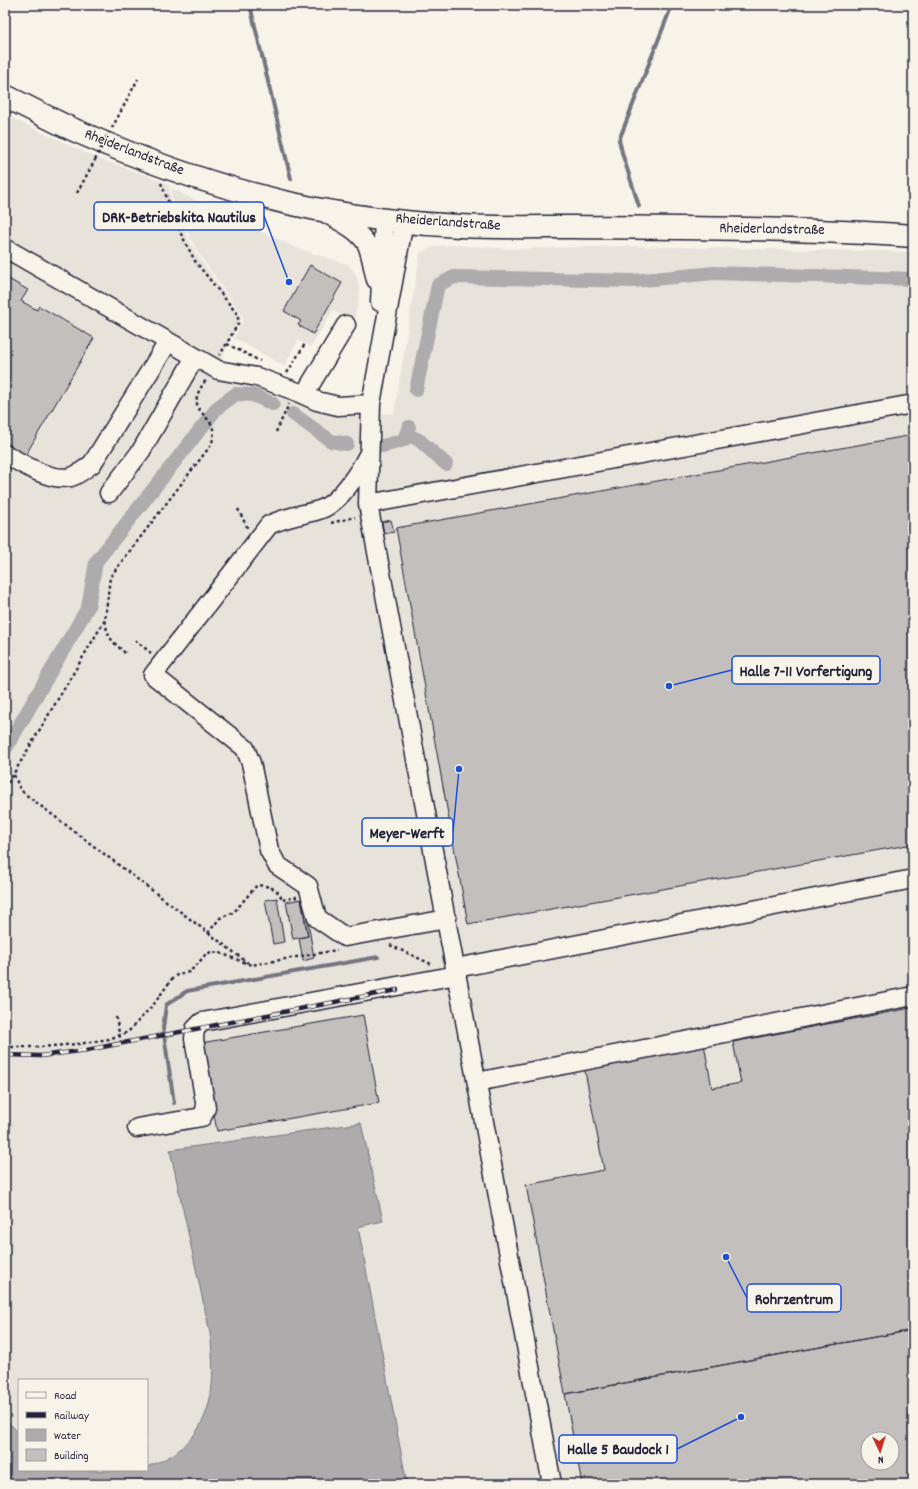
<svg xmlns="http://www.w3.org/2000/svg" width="918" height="1489" font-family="Dekko,sans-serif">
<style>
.built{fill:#e7e3db;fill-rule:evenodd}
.water{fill:#aeabad;stroke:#76747f}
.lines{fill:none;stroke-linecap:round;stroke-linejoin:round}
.stream{stroke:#76747f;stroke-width:4}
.canal{stroke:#aeabad;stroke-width:14}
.building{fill:#c2bfbd;stroke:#22223b;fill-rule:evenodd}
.minor-casing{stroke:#22223b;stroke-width:21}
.major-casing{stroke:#22223b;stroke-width:25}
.path{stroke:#22223b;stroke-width:2.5;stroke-dasharray:3 3;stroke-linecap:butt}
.minor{stroke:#f7f3e8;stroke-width:18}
.major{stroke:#f7f3e8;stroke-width:22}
.rail-casing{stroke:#22223b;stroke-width:4.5}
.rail{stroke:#f7f3e8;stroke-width:3;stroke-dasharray:9;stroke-linecap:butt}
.path-bridge{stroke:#22223b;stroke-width:2.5;stroke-dasharray:3 3;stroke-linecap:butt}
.labels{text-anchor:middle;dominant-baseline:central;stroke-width:3;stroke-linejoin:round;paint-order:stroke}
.street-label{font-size:15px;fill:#22223b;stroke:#f7f3e8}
.leader{fill:none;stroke:#1d4ed8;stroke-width:1.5}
.callout-dot{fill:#1d4ed8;stroke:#f7f3e8;stroke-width:1.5}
.callout{fill:#f7f3e8;stroke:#1d4ed8;stroke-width:1.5}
.callout-label{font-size:16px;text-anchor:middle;font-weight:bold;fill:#22223b}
</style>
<rect width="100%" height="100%" fill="#f7f3e8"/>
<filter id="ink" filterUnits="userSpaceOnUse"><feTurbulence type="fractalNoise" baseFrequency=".025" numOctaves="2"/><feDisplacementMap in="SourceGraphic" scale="8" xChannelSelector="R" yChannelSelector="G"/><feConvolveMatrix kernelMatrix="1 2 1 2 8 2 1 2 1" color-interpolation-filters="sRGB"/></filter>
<g filter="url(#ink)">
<path class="built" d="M5,115L99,159L149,176L169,185L172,204L195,252L242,318L212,377L257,382L314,409L394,414L420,253L436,246L455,245L510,249L620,246L913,252V1484H540L539,1483L532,1484H407L358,1227L383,1222L361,1123L210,1333L213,1358L210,1403L205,1418L189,1441L167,1458L147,1467V1380H19V1433L5,1419ZM868,1439H892V1463H868Z
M171,188L296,248L347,264L356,274L360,291L354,322L333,310L311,347L298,340L284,366L234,338L244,318L197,251L174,205Z"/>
<path class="water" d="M361,1123L383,1221L358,1227L407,1484H5V1419L19,1433V1470L139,1471L147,1470V1467C153,1464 160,1462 167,1458C215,1430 216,1383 210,1333L170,1150Z"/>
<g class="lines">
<path class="stream" d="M250,5L291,179
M639,206L623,156L619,140L672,5
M174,1103L163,1028L166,1005L187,991L378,957"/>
<path class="canal" d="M416,390L438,285L454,277L633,281L714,273L913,279
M293,414L331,441L347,444
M406,434L419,440L446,464
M383,446L404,440L409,427
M5,750L88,607L96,562L217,408L236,394L253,395L273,404"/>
</g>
<path class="building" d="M310,265L342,283L313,334L298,325L301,321L284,311Z
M5,277L28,290L21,301L37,310L39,306L94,338L25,456L5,445Z
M913,435V844L468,924L396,528Z
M391,520L394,532L384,534L382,522Z
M277,898L284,942L273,944L265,900Z
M304,898L314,958L303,961L299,938L308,936L301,899Z
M301,899L308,936L293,939L286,902Z
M911,1008L913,1016V1330L565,1394L526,1185L604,1170L584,1066L704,1044L712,1088L741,1083L733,1042Z
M363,1015L379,1103L217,1131L201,1043Z
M913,1330V1484H582L565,1394ZM868,1439H892V1463H868Z"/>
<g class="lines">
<defs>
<path id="minor" d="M325,213C339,221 357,229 366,243C371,252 373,269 376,280
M404,221L371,404L368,504L552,1484
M5,248L218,370L257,377L295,391L317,401L338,406L371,404
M380,302L384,219
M304,395L346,325
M369,453C360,471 339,504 319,510C302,515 285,517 269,525L153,675L245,748L251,763L269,850L277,865L308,886L317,918L345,937L447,919
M5,454C23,464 50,482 71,477C78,475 86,468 92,464L168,342
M109,493L141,451L195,357
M368,504L913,404
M456,968L913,879
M477,1082L913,996
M137,1128L202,1117L206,1108L194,1039L195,1029L202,1022L457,975"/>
<path id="major" d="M5,96C30,108 55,122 81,133C156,166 235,193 316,209C363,218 412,224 460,226C497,228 535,227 572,227C686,228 799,228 913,236"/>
</defs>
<use href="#minor" class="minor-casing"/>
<use href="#major" class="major-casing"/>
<path class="path" d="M112,128L138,79
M161,183L181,234L195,261L238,315V324L220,355
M77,193L95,160
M227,344L260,361
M287,373L305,344
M276,432L289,404
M238,509L248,529
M331,523L355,517
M105,621C108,639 112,641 125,653
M135,640L151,653
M14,775L20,789L25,794L248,963
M5,788L105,620L110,577L211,445C222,417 193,417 197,397C198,391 202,386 206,380
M208,933L220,918L234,912L257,885C268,886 279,888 282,900L297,897
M390,945L431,964
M116,1017L121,1043
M5,1047H40L78,1044L109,1039L128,1032L154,1004L171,980L178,974L189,972L196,966L205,955L211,952L220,953L251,965L337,950"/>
<use href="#minor" class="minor"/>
<use href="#major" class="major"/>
<defs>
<path id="rail" d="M5,1055L41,1056L87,1050L397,990"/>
</defs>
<use href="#rail" class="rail-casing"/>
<use href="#rail" class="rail"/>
<path class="path-bridge" d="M95,160L109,132"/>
</g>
</g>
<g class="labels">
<g class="street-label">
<text transform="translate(134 153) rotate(21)">Rheiderlandstraße</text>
<text transform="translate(448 223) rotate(4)">Rheiderlandstraße</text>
<text transform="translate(772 230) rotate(1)">Rheiderlandstraße</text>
</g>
</g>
<path class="leader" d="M289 282L264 216M669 686L732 670M459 769L453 832M726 1257L747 1298M741 1417L677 1449"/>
<g class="callout-dot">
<circle cx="289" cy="282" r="4"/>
<circle cx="669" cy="686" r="4"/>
<circle cx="459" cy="769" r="4"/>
<circle cx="726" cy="1257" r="4"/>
<circle cx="741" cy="1417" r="4"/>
</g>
<g class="callout">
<rect x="94" y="202" width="170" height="28" rx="4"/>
<rect x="732" y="656" width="148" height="28" rx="4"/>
<rect x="362" y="818" width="91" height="28" rx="4"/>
<rect x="747" y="1284" width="94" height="28" rx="4"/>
<rect x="559" y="1435" width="118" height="28" rx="4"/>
</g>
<g class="callout-label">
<text x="179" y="222">DRK-Betriebskita Nautilus</text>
<text x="806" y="676">Halle 7-11 Vorfertigung</text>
<text x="407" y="838">Meyer-Werft</text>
<text x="794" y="1304">Rohrzentrum</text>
<text x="618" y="1454">Halle 5 Baudock 1</text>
</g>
<rect width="918" height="1489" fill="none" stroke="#f7f3e8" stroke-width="20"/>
<rect x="10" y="10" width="898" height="1469" fill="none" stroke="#22223b" stroke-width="1.5" filter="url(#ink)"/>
<rect x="18" y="1379" width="130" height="92" fill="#f7f3e8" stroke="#a29fa3"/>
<rect x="26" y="1392" width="20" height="6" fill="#f7f3e8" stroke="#a29fa3"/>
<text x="54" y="1399" font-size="12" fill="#22223b">Road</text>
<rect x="26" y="1412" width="20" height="6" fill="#22223b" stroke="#a29fa3"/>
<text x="54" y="1419" font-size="12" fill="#22223b">Railway</text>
<rect x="26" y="1429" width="20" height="12" fill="#aeabad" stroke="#a29fa3"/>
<text x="54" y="1439" font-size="12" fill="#22223b">Water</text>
<rect x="26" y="1449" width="20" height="12" fill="#c2bfbd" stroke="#a29fa3"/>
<text x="54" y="1459" font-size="12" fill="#22223b">Building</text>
<g transform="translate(880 1451) rotate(176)"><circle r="19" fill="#f7f3e8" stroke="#a29fa3"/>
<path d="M0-3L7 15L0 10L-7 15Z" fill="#c8321e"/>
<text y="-6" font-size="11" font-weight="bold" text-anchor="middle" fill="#22223b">N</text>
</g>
</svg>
